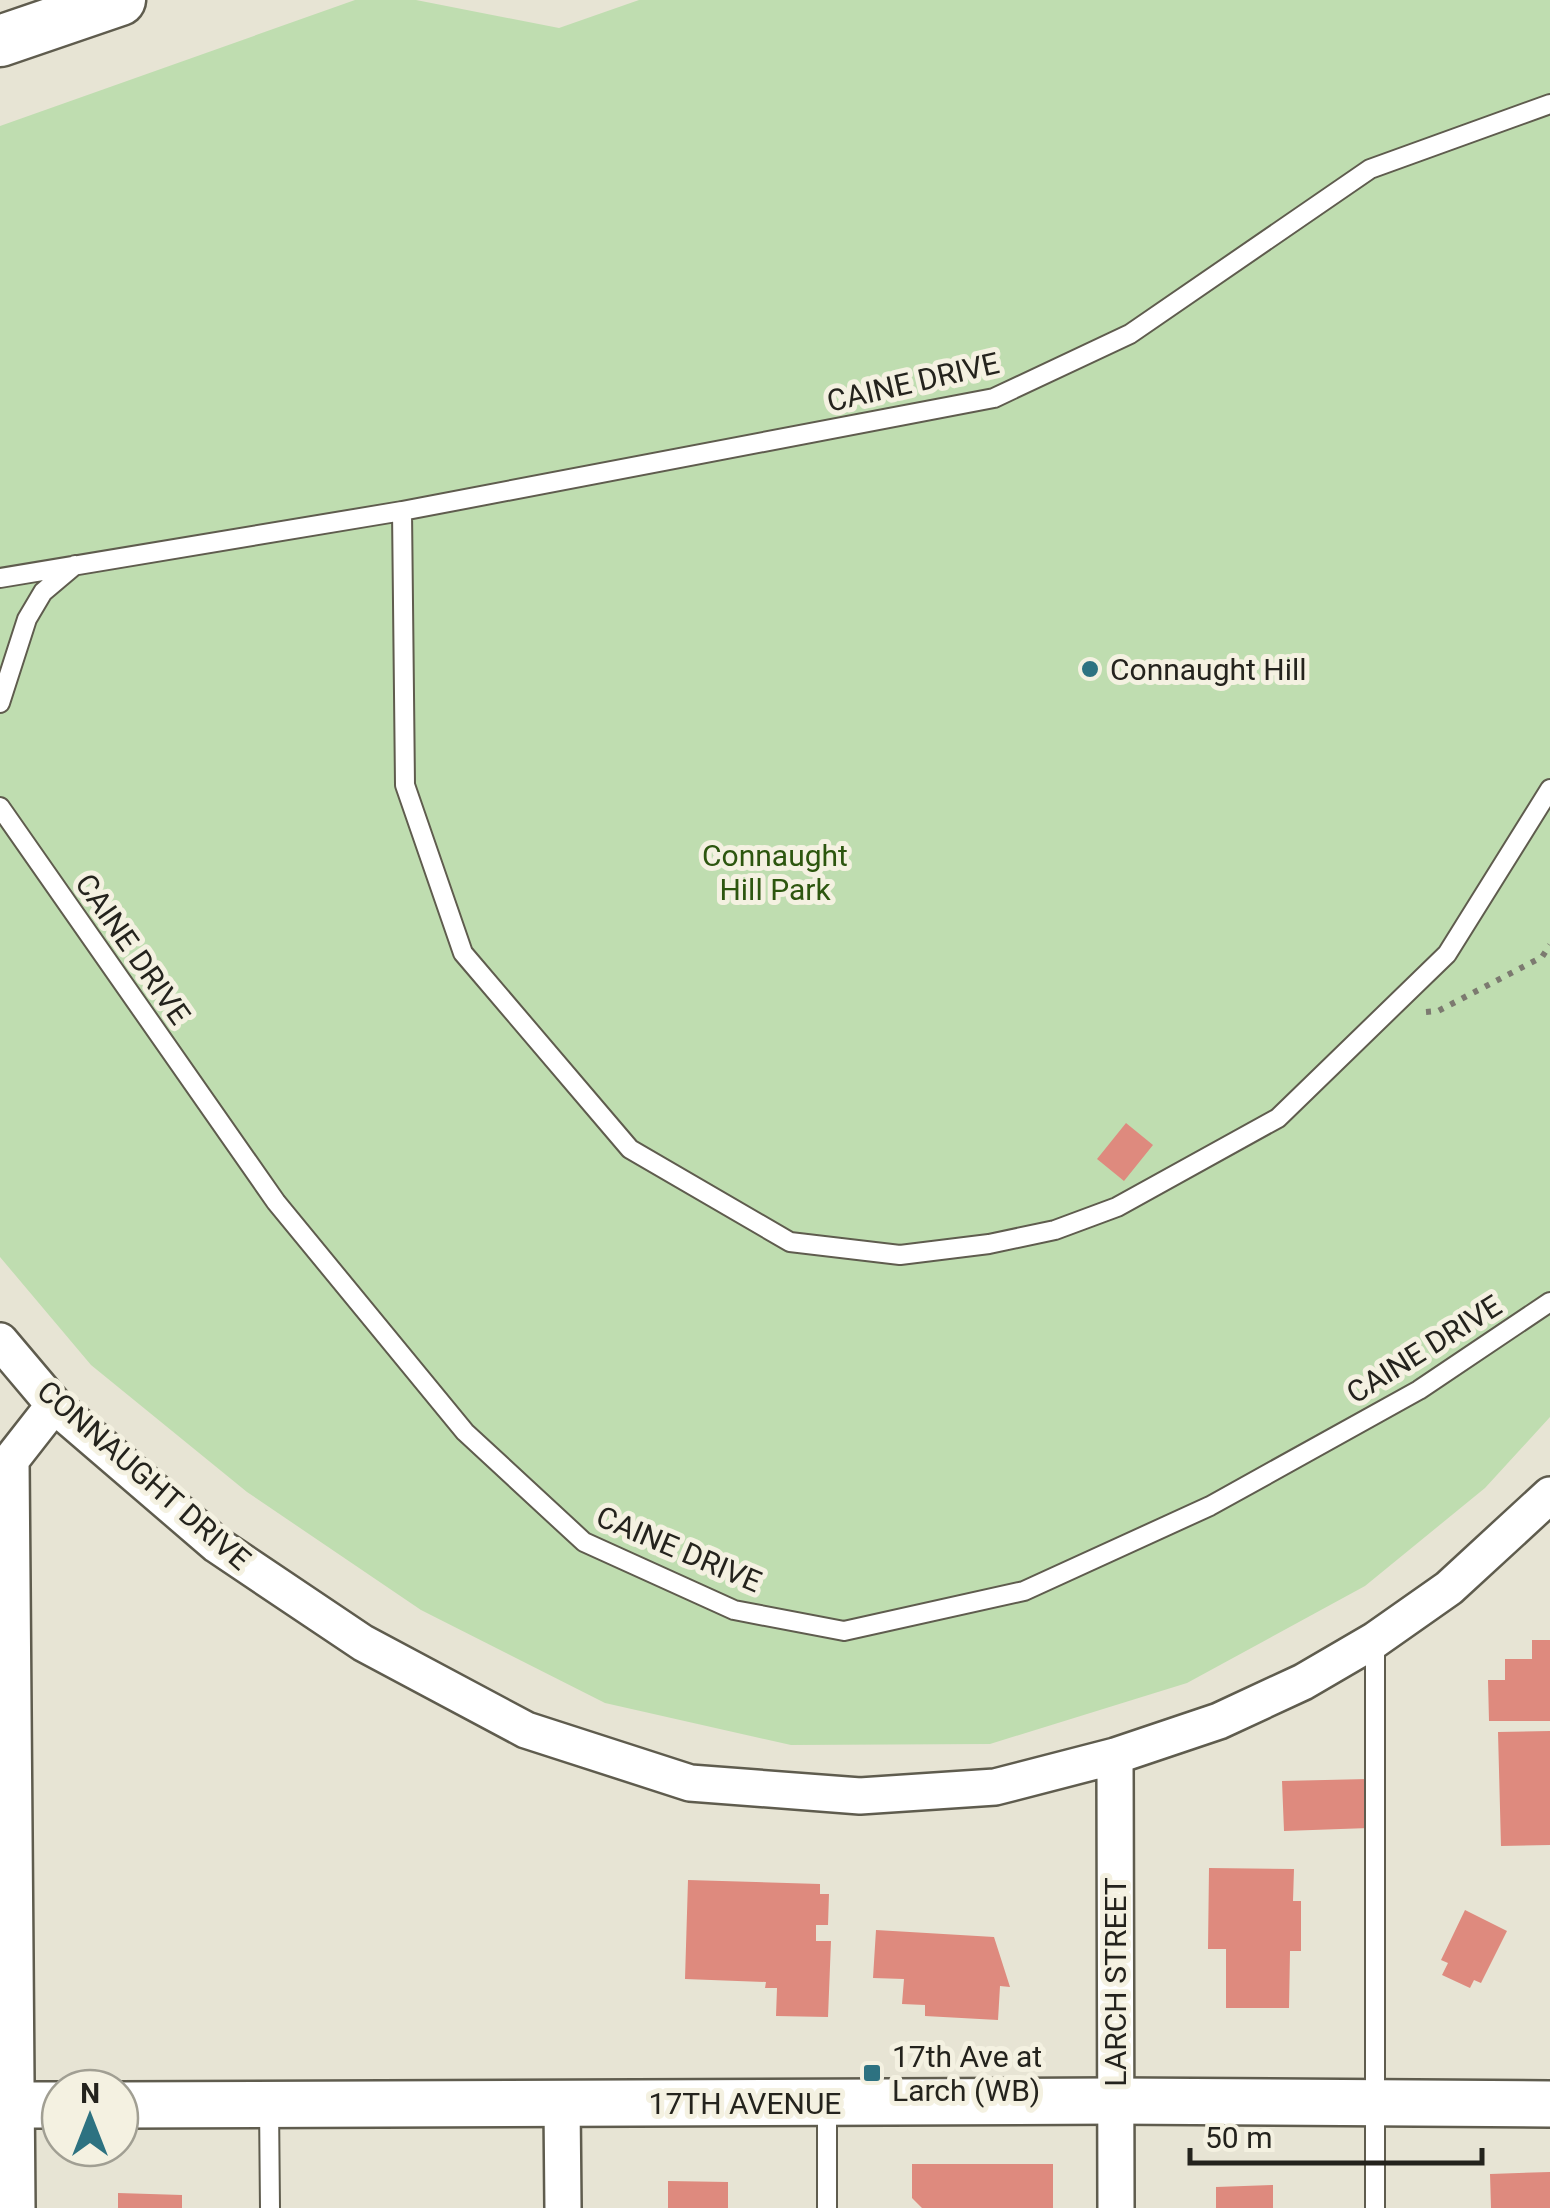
<svg xmlns="http://www.w3.org/2000/svg" width="1550" height="2208" font-family="Roboto,sans-serif">
<style>
.green{fill:#bfddb0}
.building{fill:#de8a7e}
.lines{fill:none;stroke-linecap:round;stroke-linejoin:round}
.service-casing{stroke:#5f5c4e;stroke-width:22}
.minor-casing{stroke:#5f5c4e;stroke-width:40}
.tertiary-casing{stroke:#5f5c4e;stroke-width:50}
.secondary-casing{stroke:#5f5c4e;stroke-width:55}
.path{stroke:#7c7a70;stroke-width:6;stroke-dasharray:5 8;stroke-linecap:butt}
.service{stroke:#fff;stroke-width:18}
.minor{stroke:#fff;stroke-width:35}
.tertiary{stroke:#fff;stroke-width:45}
.secondary{stroke:#fff;stroke-width:50}
.poi-dot{fill:#2d7281;stroke:#f4f1e1;stroke-width:4}
.labels{text-anchor:middle;dominant-baseline:central;stroke-width:10;stroke-linejoin:round;paint-order:stroke}
.street-label{font-size:30px;fill:#24231d;stroke:#f4f1e1}
.poi-label{font-size:30px;fill:#24231d;stroke:#f4f1e1;text-anchor:start}
.park-label{font-size:30px;fill:#2d560f;stroke:#f4f1e1}
</style>
<rect width="100%" height="100%" fill="#e7e4d4"/>
<path class="green" d="M355,0H416L559,28L639,0H1550V1417L1485,1488L1365,1586L1187,1683L990,1744L791,1745L605,1703L421,1610L247,1492L91,1365L0,1257V126Z"/>
<path class="building" d="M1126,1123L1153,1145L1124,1181L1097,1159Z
M1532,1640H1550V1721H1489L1488,1680H1505V1659H1532Z
M1550,1731V1845L1501,1846L1498,1732Z
M1368,1779L1369,1828L1284,1831L1282,1781Z
M1209,1868L1294,1869L1293,1901H1301V1951H1290L1289,2008H1226V1949H1208Z
M688,1880L820,1884V1894H829L828,1925H816V1941H831L828,2017L776,2016L777,1988H765L766,1982L685,1979Z
M1465,1910L1507,1931L1481,1983L1474,1980L1470,1988L1442,1975L1448,1963L1441,1960Z
M876,1930L994,1937L1010,1987L1000,1986L998,2020L925,2016V2005L902,2004L904,1979L873,1978Z
M912,2164H1053V2208H922L912,2198Z
M1550,2172V2208H1491L1490,2174Z
M668,2181L728,2182V2208H668Z
M1273,2185V2208H1216V2187Z
M118,2193L182,2195V2208H118Z"/>
<g class="lines">
<defs>
<path id="service" d="M402,511L405,785L463,953L630,1149L790,1242L900,1255L989,1244L1055,1230L1117,1207L1278,1118L1447,954L1550,789
M0,578L402,511L994,398L1130,334L1370,169L1550,104
M0,703L27,619L43,592L75,565
M0,807L276,1202L465,1432L584,1542L734,1610L844,1631L1024,1591L1210,1506L1419,1390L1550,1302
M269,2104L270,2208
M827,2104V2208
M1375,2208V1640"/>
<path id="minor" d="M0,1341L54,1405L217,1545L363,1643L526,1730L690,1783L860,1796L995,1787L1115,1756L1219,1721L1303,1682L1375,1640L1449,1588L1550,1495
M11,1460L17,2208
M11,1460L54,1405
M1115,1756L1116,2208
M562,2103L563,2208"/>
<path id="tertiary" d="M0,2105H60
M120,2105L1115,2101L1550,2104"/>
<path id="secondary" d="M0,41L120,0"/>
</defs>
<use href="#service" class="service-casing"/>
<use href="#minor" class="minor-casing"/>
<use href="#tertiary" class="tertiary-casing"/>
<use href="#secondary" class="secondary-casing"/>
<path class="path" d="M1426,1012L1438,1011L1542,957L1550,945"/>
<use href="#service" class="service"/>
<use href="#minor" class="minor"/>
<use href="#tertiary" class="tertiary"/>
<use href="#secondary" class="secondary"/>
</g>
<g class="poi-dot">
<circle cx="1090" cy="669" r="10"/>
<rect x="862" y="2063" width="20" height="20" rx="5"/>
</g>
<g class="labels">
<g class="street-label">
<text transform="translate(913 382) rotate(-13)">CAINE DRIVE</text>
<text transform="translate(133 949) rotate(55)">CAINE DRIVE</text>
<text transform="translate(1424 1349) rotate(-32)">CAINE DRIVE</text>
<text transform="translate(144 1475) rotate(41)">CONNAUGHT DRIVE</text>
<text transform="translate(679 1549) rotate(23)">CAINE DRIVE</text>
<text transform="translate(1115 1982) rotate(-90)">LARCH STREET</text>
<text x="745" y="2103">17TH AVENUE</text>
</g>
<g class="poi-label">
<text x="1110" y="669">Connaught Hill</text>
<text x="892" y="2056">17th Ave at<tspan x="892" dy="34">Larch (WB)</tspan></text>
</g>
<g class="park-label">
<text x="775" y="855">Connaught<tspan x="775" dy="34">Hill Park</tspan></text>
</g>
</g>
<g transform="translate(90 2118)"><circle r="48" fill="#f4f1e1" stroke="#a19f93" stroke-width="2.5"/>
<path d="M0-8L18 38L0 25L-18 38Z" fill="#2d7281"/>
<text y="-15" font-size="28" font-weight="bold" text-anchor="middle" fill="#24231d">N</text>
</g>
<path d="M1190 2148v15h292v-15" fill="none" stroke="#24231d" stroke-width="5"/>
<text x="1205" y="2148" font-size="30" fill="#24231d" stroke="#f4f1e1" stroke-width="8" paint-order="stroke">50 m</text>
</svg>
